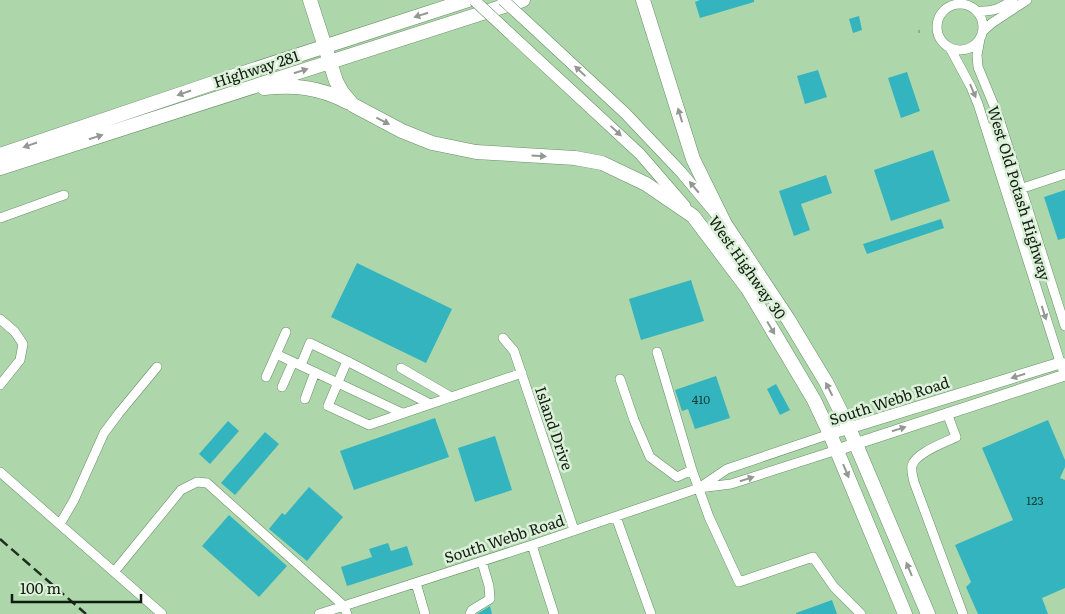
<svg xmlns="http://www.w3.org/2000/svg" width="1065" height="614" font-family="Literata,serif">
<style>
.building{fill:#33b4bf}
.lines{fill:none;stroke-linecap:round;stroke-linejoin:round}
.minor-casing{stroke:#698f67;stroke-width:10}
.major-casing{stroke:#698f67;stroke-width:12}
.highway-casing{stroke:#698f67;stroke-width:15}
.path{stroke:#6c8b6b;stroke-width:1;stroke-dasharray:5 2.5;stroke-linecap:butt}
.minor{stroke:#fff;stroke-width:9}
.major{stroke:#fff;stroke-width:11}
.highway{stroke:#fff;stroke-width:14}
.rail{stroke:#1f301e;stroke-width:2.5;stroke-dasharray:10 5;stroke-linecap:butt}
.major-bridge-casing{stroke:#698f67;stroke-width:12;stroke-linecap:butt}
.major-bridge{stroke:#fff;stroke-width:11}
.oneway{fill:#939992}
.labels{text-anchor:middle;dominant-baseline:central;stroke-width:5;stroke-linejoin:round;paint-order:stroke}
.number-label{font-size:12px;fill:#17433a}
.street-label{font-size:15px;fill:#0e1d0d;stroke:#dcf0da}
</style>
<rect width="100%" height="100%" fill="#add6ab"/>
<path class="building" d="M700,0H754V2L700,18L695,2Z
M859,16L862,30L853,33L849,19Z
M818,70L827,97L805,104L797,76Z
M907,72L920,111L901,118L888,78Z
M933,150L950,201L891,221L874,170Z
M826,175L832,193L801,204L810,230L794,236L779,191Z
M1065,190V238L1058,240L1044,197Z
M941,219L944,228L867,254L863,244Z
M357,263L452,309L426,363L331,317Z
M691,280L704,321L641,340L629,299Z
M716,376L730,418L695,429L688,409L682,411L675,390Z
M776,384L790,410L780,415L767,389Z
M435,418L449,457L354,490L340,451Z
M1048,420L1065,460V467L1060,478L1065,480V588L1042,598L1048,614H978L966,587L971,582L955,545L1013,520L982,448Z
M228,421L239,431L210,464L199,454Z
M265,432L279,444L235,495L221,483Z
M495,436L512,490L475,502L458,448Z
M309,487L343,517L307,561L269,529L282,513L285,515Z
M229,515L287,566L259,597L202,546Z
M388,543L391,551L407,546L413,565L347,586L341,567L372,557L369,549Z
M832,600L837,614H796V613Z
M490,606L492,614H477Z"/>
<g class="lines">
<defs>
<path id="minor" d="M937 27a23 23 0 1 1 46 0a23 23 0 1 1-46 0Z
M976,11C993,12 999,9 1013,0
M982,32L992,23L1027,0
M980,39L977,55L978,67L999,118L1065,326
M950,48L971,87L978,104L1062,368
M987,127L995,137L1012,184L1016,188H1023L1065,174
M1014,217L1021,218L1035,255L1043,264
M0,218L64,195
M0,319L15,332L23,344L20,360L0,385
M503,338L514,351L574,530
M657,352L692,470L709,517L739,582L813,557L834,587L861,614
M276,354L402,413
M301,365L310,343L347,361
M401,368L451,397
M266,377L286,332
M620,379L634,420L650,457L677,477L692,470
M282,387L293,362
M305,399L315,372
M430,404L347,361L328,406L369,425L522,373
M947,413L956,437C944,443 915,453 912,466C911,471 913,477 914,482L963,614
M0,472L162,614
M699,488L727,469L830,434
M616,517L651,614
M60,524L74,500L104,433L119,413L157,367
M532,545L554,614
M114,572L181,490L197,482L207,483L344,606L347,614
M416,583L425,614
M319,614L532,545L699,488L731,484L837,450
M470,614L472,610L490,599L489,586L482,562"/>
<path id="major" d="M527,22L625,113L681,172L716,214
M503,27L640,154L685,206
M830,434L1060,363L1065,364
M837,450L1065,375"/>
<path id="highway" d="M310,0L336,81L342,92L353,105L402,131L432,143L476,152L575,158L602,163L646,184L693,216L748,289L814,400L830,434L905,614
M643,0L693,159L725,224L788,319L826,382L849,428L928,614
M264,88C295,85 320,87 347,102
M0,155L234,76L468,0
M0,168L523,0"/>
</defs>
<use href="#minor" class="minor-casing"/>
<use href="#major" class="major-casing"/>
<use href="#highway" class="highway-casing"/>
<path class="path" d="M919,30V33"/>
<use href="#minor" class="minor"/>
<use href="#major" class="major"/>
<use href="#highway" class="highway"/>
<path class="rail" d="M0,539L86,614"/>
<defs>
<path id="major-bridge" d="M474,0L503,27
M503,0L527,22"/>
</defs>
<use href="#major-bridge" class="major-bridge-casing"/>
<use href="#major-bridge" class="major-bridge"/>
</g>
<defs><path id="oneway-solid" d="M-6-.8H1V-3.2L6.5 0L1 3.2V.8H-6Z" transform="scale(1.25)"/></defs>
<g class="oneway">
<use href="#oneway-solid" transform="translate(421 15) rotate(162)"/>
<use href="#oneway-solid" transform="translate(301 71) rotate(-18)"/>
<use href="#oneway-solid" transform="translate(580 71) rotate(-137)"/>
<use href="#oneway-solid" transform="translate(973 91) rotate(67)"/>
<use href="#oneway-solid" transform="translate(184 93) rotate(161)"/>
<use href="#oneway-solid" transform="translate(680 115) rotate(-107)"/>
<use href="#oneway-solid" transform="translate(383 121) rotate(27)"/>
<use href="#oneway-solid" transform="translate(616 131) rotate(43)"/>
<use href="#oneway-solid" transform="translate(96 137) rotate(-18)"/>
<use href="#oneway-solid" transform="translate(30 145) rotate(161)"/>
<use href="#oneway-solid" transform="translate(539 156) rotate(3)"/>
<use href="#oneway-solid" transform="translate(694 187) rotate(-130)"/>
<use href="#oneway-solid" transform="translate(1044 313) rotate(72)"/>
<use href="#oneway-solid" transform="translate(771 328) rotate(59)"/>
<use href="#oneway-solid" transform="translate(1018 376) rotate(163)"/>
<use href="#oneway-solid" transform="translate(829 389) rotate(-117)"/>
<use href="#oneway-solid" transform="translate(899 429) rotate(-18)"/>
<use href="#oneway-solid" transform="translate(846 471) rotate(67)"/>
<use href="#oneway-solid" transform="translate(747 479) rotate(-18)"/>
<use href="#oneway-solid" transform="translate(909 569) rotate(-113)"/>
</g>
<g class="labels">
<g class="number-label">
<text x="701" y="399">410</text>
<text x="1035" y="500">123</text>
</g>
<g class="street-label">
<text transform="translate(256 68) rotate(-18)">Highway 281</text>
<text transform="translate(1020 193) rotate(73)">West Old Potash Highway</text>
<text transform="translate(748 267) rotate(55)">West Highway 30</text>
<text transform="translate(889 400) rotate(-18)">South Webb Road</text>
<text transform="translate(555 428) rotate(71)">Island Drive</text>
<text transform="translate(504 538) rotate(-18)">South Webb Road</text>
</g>
</g>
<path d="M12 594v8h129v-8" fill="none" stroke="#0e1d0d" stroke-width="2.5"/>
<text x="20" y="594" font-size="15" fill="#0e1d0d" stroke="#dcf0da" stroke-width="4" paint-order="stroke">100 m</text>
</svg>
